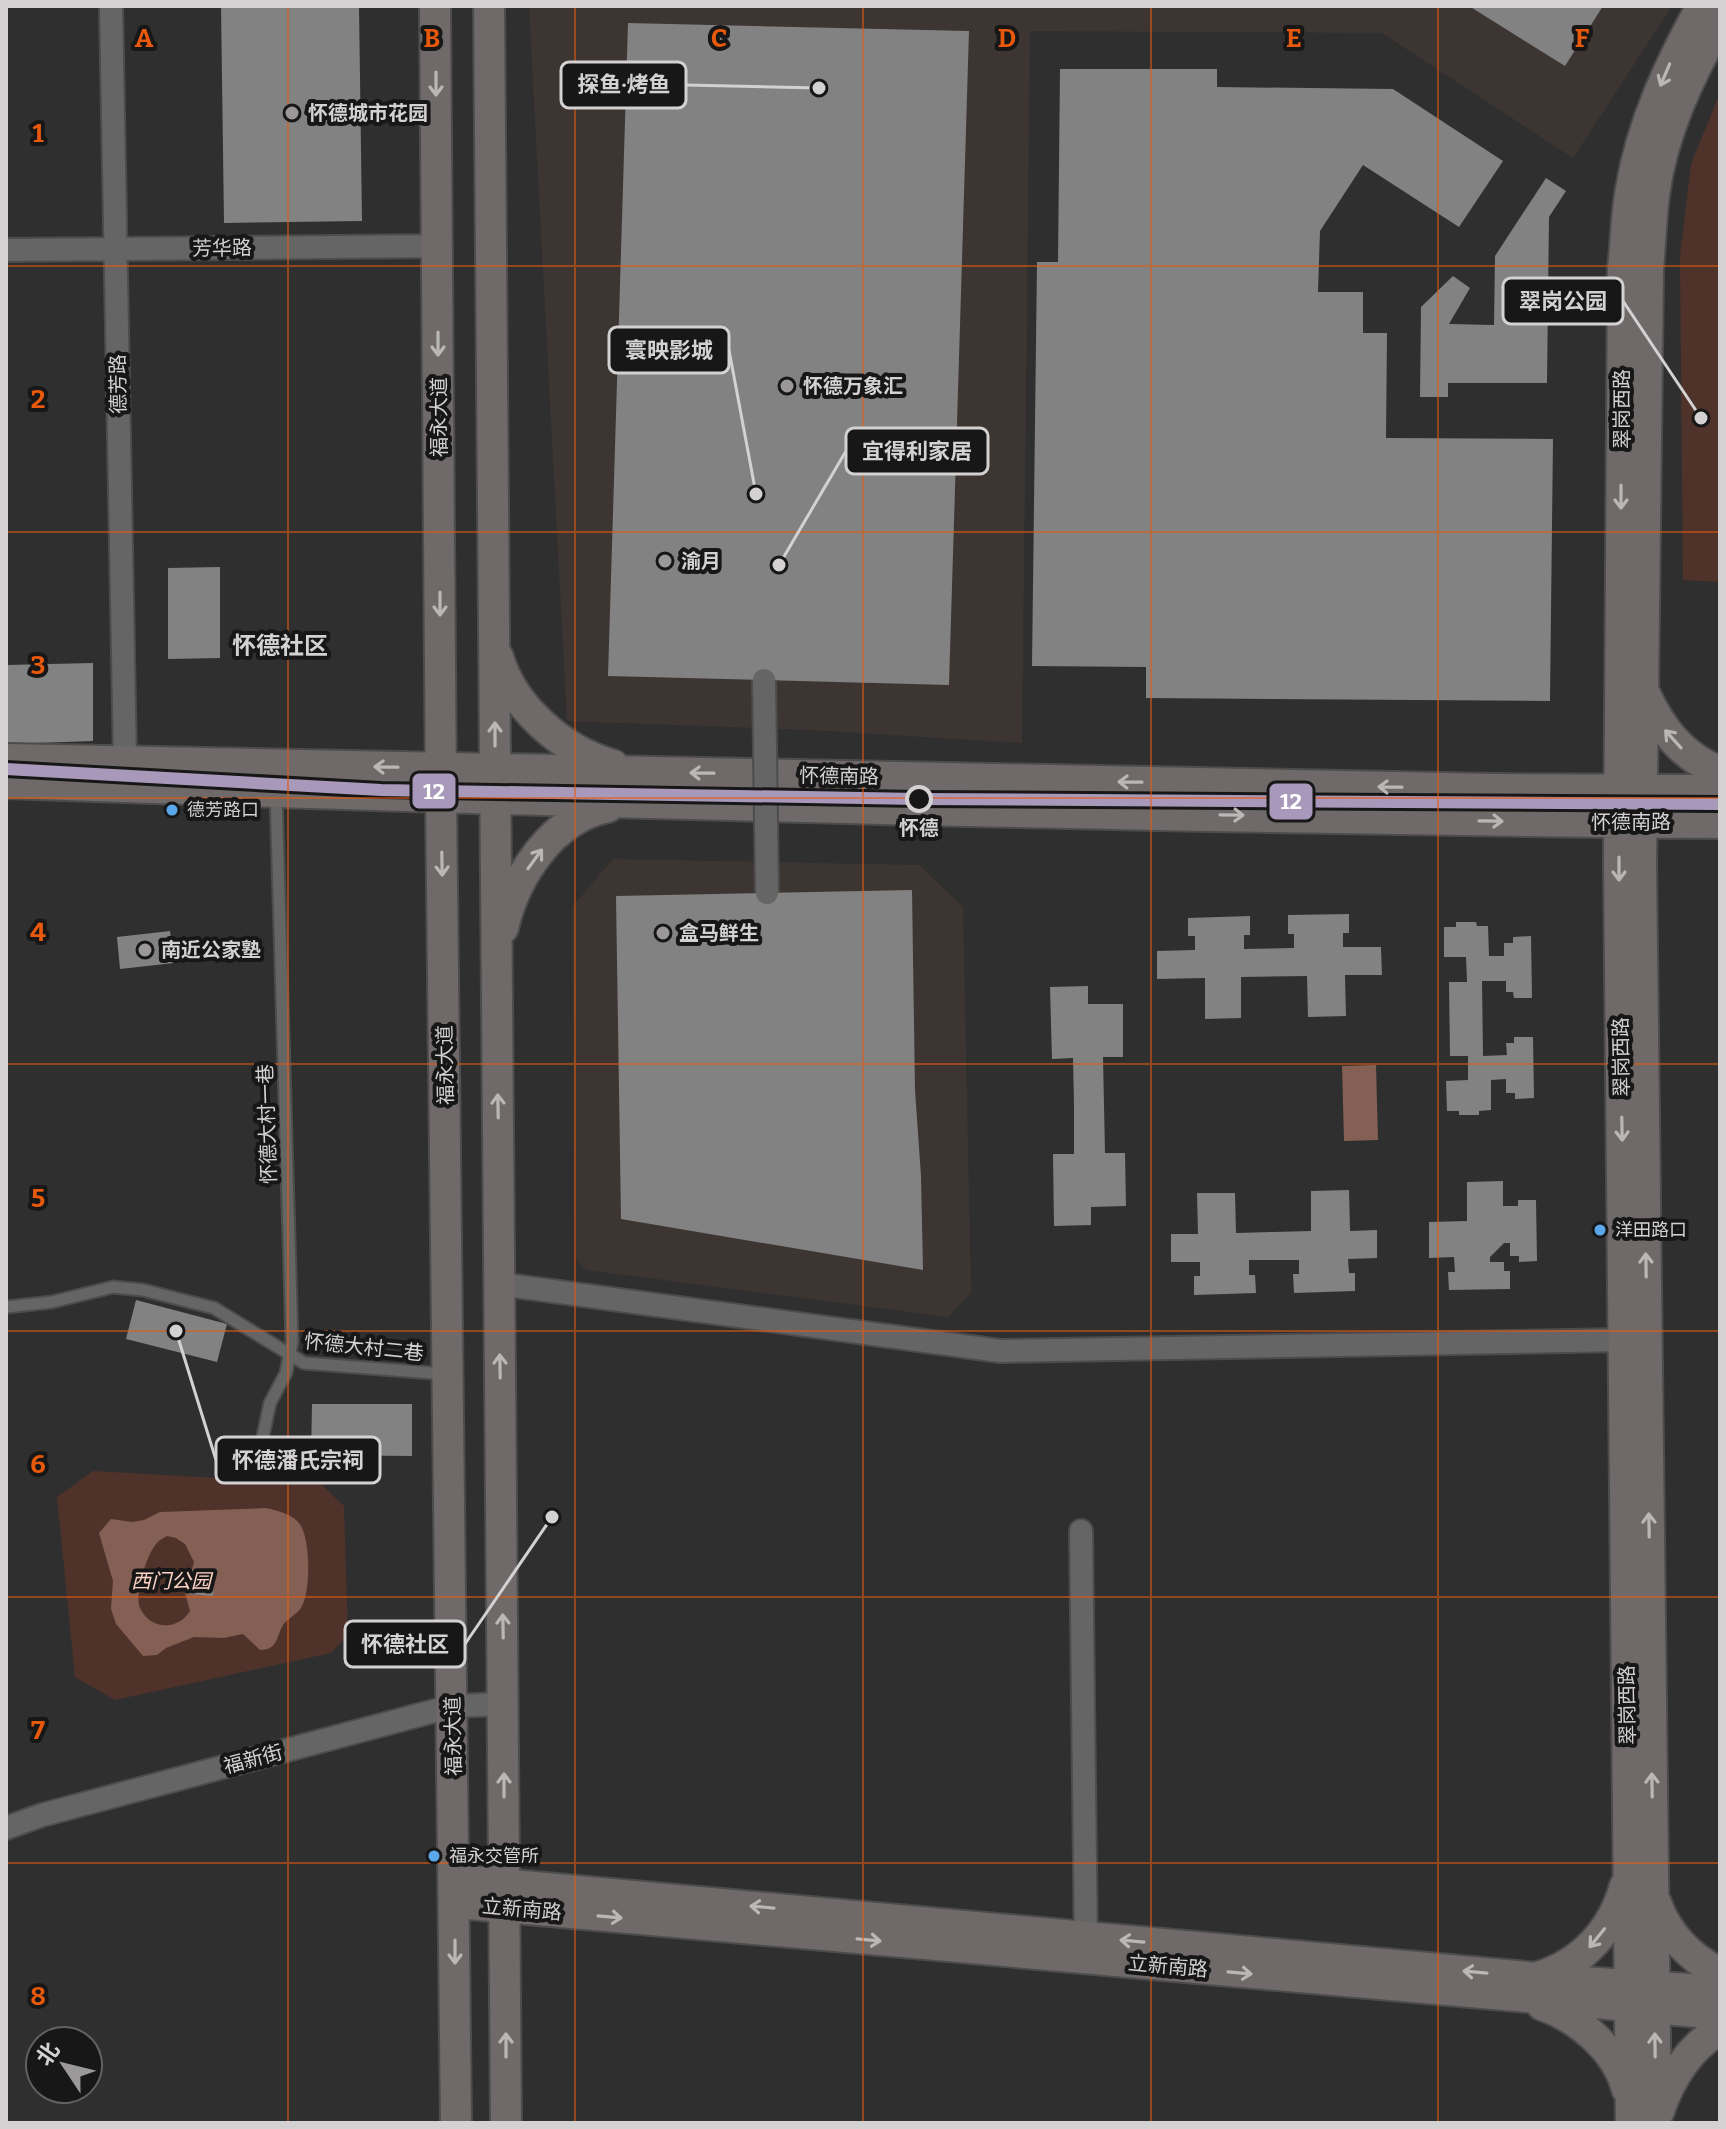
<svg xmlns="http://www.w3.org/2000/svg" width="1726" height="2129" font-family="Bitter,'Noto Sans SC',serif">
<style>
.built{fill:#3d3532}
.green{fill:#4f332b}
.water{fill:#845f53;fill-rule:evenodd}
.building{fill:#828282}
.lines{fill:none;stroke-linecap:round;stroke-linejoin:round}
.lane-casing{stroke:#4d4c4c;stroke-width:15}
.street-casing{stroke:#4d4c4c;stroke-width:26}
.secondary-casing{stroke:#4d4c4c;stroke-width:34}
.lane{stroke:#666565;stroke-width:11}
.street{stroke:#666565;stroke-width:22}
.secondary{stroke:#6f6a69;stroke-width:30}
.street-bridge-casing{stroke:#4d4c4c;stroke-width:26;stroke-linecap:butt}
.street-bridge{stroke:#666565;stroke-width:22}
.metro-1-casing{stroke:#181717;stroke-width:18}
.metro-1{stroke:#a899ba;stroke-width:12}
.oneway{stroke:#bab7b7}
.grid{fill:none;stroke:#e8590c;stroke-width:2;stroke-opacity:0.55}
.poi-dot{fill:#9a9898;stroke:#181717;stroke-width:3}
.stop-dot{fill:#181717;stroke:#d3d1d1;stroke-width:4}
.bus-dot{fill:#5aa8eb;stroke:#181717;stroke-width:3}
.labels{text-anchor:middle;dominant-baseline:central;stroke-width:8;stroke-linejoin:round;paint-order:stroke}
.bus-label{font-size:18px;fill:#d3d1d1;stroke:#181717;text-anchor:start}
.poi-label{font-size:20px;font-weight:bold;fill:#d3d1d1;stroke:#181717;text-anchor:start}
.street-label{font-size:20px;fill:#d3d1d1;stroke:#181717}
.stop-label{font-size:20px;font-weight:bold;fill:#d3d1d1;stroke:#181717}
.park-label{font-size:20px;font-style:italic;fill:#fdd3c5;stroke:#181717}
.quarter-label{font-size:24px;font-weight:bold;fill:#d3d1d1;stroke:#181717}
.grid-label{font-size:26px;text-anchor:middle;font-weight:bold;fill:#e8590c;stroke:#181717;stroke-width:8;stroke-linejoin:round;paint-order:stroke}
.leader{fill:none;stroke:#d3d1d1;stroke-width:3}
.callout-dot{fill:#d3d1d1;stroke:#181717;stroke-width:3}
.callout{fill:#181717;stroke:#d3d1d1;stroke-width:3}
.callout-label{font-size:22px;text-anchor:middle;font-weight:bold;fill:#d3d1d1}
.line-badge{stroke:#181717;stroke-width:3}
.badge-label{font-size:22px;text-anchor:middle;font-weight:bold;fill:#fff}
</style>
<rect width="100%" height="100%" fill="#302f2f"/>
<path class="built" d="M529,6H1672L1573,158L1382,33L1030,31L1022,743L811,730L567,721Z
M613,859L919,865L963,907L971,1293L948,1317L586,1270L575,1258L572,907Z"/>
<path class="green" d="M1720,93V582L1683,580L1680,256L1691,164Z
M93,1471L321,1484L344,1506L348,1635L331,1653L115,1700L75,1677L57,1497Z"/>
<path class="water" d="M1376,1065L1378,1140L1344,1141L1342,1066Z
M266,1508C278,1511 290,1513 299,1523C311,1538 311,1592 301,1608C296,1615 288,1618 283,1625C276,1637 278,1650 260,1650L243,1634L224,1638L194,1637L166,1648L157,1655L143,1656L116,1624L111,1609L113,1581L99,1533L111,1519L132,1522L144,1520L160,1512ZM167,1536L176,1538L185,1544L194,1562L185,1593L190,1611C178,1631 150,1630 140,1608C134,1595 147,1553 157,1543C159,1540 164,1538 167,1536Z"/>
<path class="building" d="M221,6H359L362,221L224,223Z
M1469,6H1603L1565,66Z
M628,23L969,31L949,685L608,676Z
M1060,69H1217V87L1393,89L1503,161L1459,227L1363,165L1320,231L1318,292H1363V333H1387L1386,438L1553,439L1550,701L1146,698V667L1032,666L1037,262H1058Z
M1546,178L1566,191L1549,217L1547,383H1448V397H1420L1421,307L1453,276L1470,288L1449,324L1494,325L1495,256Z
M220,567V658L168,659V568Z
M93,663V741L6,744V665Z
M912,890L915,1090L921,1176L923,1270L621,1219L616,896Z
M1349,914V933H1343V947H1381L1382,975H1345L1346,1016L1308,1017L1307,976L1241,977V1018L1205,1019V978L1157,979V951L1195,950V936H1188V918L1250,916V935H1244V949L1294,948V934H1288V915Z
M1456,922H1476L1477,926H1488L1489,956H1504V943H1513V937L1531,936L1532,998H1514L1513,992H1506V981H1482L1483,1056L1507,1055L1506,1043H1514V1037H1533L1534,1098L1515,1099V1093H1506V1079L1491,1080V1110L1479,1111V1115H1459V1111H1447L1446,1081L1468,1080V1056H1450L1449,982H1467L1466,957H1444V927H1456Z
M170,931L174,963L120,969L117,937Z
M1088,986V1004H1123V1057H1103L1105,1153H1125L1126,1206L1091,1207V1225L1054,1226L1053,1154H1074V1106L1073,1058L1052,1059L1050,987Z
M1503,1181V1206H1518V1200H1536L1537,1261L1519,1262V1256H1510V1243H1504L1490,1257V1262H1504V1271H1510V1289L1449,1290L1448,1272H1455L1454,1257L1429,1258V1222L1467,1221V1182Z
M1349,1190L1350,1231L1377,1230V1258L1348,1259L1349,1273H1355V1291L1294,1293L1293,1274H1299V1260H1249V1275H1255L1256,1293L1194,1295V1276H1200V1262H1171V1234H1198L1197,1193H1235L1236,1233L1274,1232L1311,1231V1191Z
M136,1300L227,1324L217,1362L126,1339Z
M312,1404H412V1456L311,1455Z
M191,1570L215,1572L213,1596L190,1594Z"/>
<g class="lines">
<defs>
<path id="lane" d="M6,1307L52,1302L113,1287L143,1290L214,1308L304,1363L445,1374
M260,1450L270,1403L286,1373L292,1342L276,792"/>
<path id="street" d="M111,6L125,761
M6,250L437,246
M499,1284L1000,1351L1624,1340
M1081,1531L1086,1950
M6,1828L42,1815L453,1706L503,1704"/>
<path id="secondary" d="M435,6L441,798L456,2123
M489,6L506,2123
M498,657C513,708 563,751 613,765
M1644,692C1661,729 1681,756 1720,772
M6,759L1493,789L1720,790
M6,783C577,803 1149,818 1720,823
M503,928C515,876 552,818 608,807
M1656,1903C1667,1934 1690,1958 1720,1973
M1538,1977C1582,1964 1613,1930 1625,1886
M1720,1991L1582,1982L470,1881L455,1890L469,1904L1720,2014
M1542,2005C1579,2018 1617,2050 1627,2089
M1659,2111C1670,2078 1690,2047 1720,2029
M1631,2123L1619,865L1623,269C1626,243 1626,215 1631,189C1642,123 1670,64 1702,6
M1656,2123L1641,864L1648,270C1650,245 1651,220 1654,195C1662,132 1690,75 1720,21"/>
</defs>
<use href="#lane" class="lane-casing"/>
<use href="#street" class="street-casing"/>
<use href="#secondary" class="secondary-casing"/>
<use href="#lane" class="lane"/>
<use href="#street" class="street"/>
<use href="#secondary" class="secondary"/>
<defs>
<path id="street-bridge" d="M764,680L767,893"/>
</defs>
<use href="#street-bridge" class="street-bridge-casing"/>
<use href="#street-bridge" class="street-bridge"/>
<defs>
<path id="metro-1" d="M6,769L381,790L919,799L1720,804"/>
</defs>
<use href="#metro-1" class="metro-1-casing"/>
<use href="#metro-1" class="metro-1"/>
</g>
<defs><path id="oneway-shaft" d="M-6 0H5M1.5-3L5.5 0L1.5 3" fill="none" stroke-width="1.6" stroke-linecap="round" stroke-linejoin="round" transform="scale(2)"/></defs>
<g class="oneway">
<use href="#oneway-shaft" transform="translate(1665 75) rotate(113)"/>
<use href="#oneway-shaft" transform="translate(436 84) rotate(90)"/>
<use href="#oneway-shaft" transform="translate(438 344) rotate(90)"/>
<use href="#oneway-shaft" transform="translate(1621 497) rotate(90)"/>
<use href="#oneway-shaft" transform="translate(440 604) rotate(90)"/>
<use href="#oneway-shaft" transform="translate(495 734) rotate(-90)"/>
<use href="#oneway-shaft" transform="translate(1673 739) rotate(-132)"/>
<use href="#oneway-shaft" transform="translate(386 767) rotate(-179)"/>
<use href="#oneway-shaft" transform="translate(702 773) rotate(-179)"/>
<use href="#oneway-shaft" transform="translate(1130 782) rotate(-179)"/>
<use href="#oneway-shaft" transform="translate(1390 787) rotate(-179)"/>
<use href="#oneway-shaft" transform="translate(1232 815) rotate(1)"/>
<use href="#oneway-shaft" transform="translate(1491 821) rotate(1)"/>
<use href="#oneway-shaft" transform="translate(535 859) rotate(-54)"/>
<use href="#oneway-shaft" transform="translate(442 864) rotate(89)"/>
<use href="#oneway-shaft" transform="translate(1619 869) rotate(90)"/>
<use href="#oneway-shaft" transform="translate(498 1106) rotate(-91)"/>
<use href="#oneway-shaft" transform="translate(1622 1129) rotate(89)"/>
<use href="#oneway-shaft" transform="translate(1646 1265) rotate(-91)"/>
<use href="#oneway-shaft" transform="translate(500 1366) rotate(-91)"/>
<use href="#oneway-shaft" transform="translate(1649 1525) rotate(-91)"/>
<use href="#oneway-shaft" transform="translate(503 1626) rotate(-91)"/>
<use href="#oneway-shaft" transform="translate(504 1785) rotate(-90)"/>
<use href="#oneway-shaft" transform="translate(1652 1785) rotate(-91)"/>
<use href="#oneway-shaft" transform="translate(762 1907) rotate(-175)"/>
<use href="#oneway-shaft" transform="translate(610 1917) rotate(5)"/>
<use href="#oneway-shaft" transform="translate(1597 1938) rotate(129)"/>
<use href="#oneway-shaft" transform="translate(869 1940) rotate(5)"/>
<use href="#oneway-shaft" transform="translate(1132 1941) rotate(-175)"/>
<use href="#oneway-shaft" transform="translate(455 1952) rotate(90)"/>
<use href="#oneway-shaft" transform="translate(1475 1972) rotate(-175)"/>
<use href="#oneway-shaft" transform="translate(1240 1973) rotate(5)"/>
<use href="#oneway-shaft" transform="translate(506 2045) rotate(-90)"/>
<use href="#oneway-shaft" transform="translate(1655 2045) rotate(-91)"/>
</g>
<path class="grid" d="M288,6V2123M575,6V2123M863,6V2123M1151,6V2123M1438,6V2123M6,266H1720M6,532H1720M6,798H1720M6,1064H1720M6,1331H1720M6,1597H1720M6,1863H1720"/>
<g class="poi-dot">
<circle cx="292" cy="113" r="8"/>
<circle cx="787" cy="386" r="8"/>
<circle cx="665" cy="561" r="8"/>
<circle cx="663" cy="933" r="8"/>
<circle cx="145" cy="950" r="8"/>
</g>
<circle class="stop-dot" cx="919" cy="799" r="12"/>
<g class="bus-dot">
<circle cx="172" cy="810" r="7"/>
<circle cx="1600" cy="1230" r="7"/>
<circle cx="434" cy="1856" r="7"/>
</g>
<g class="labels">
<g class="bus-label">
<text x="187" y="810">德芳路口</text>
<text x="1615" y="1230">洋田路口</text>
<text x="449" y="1856">福永交管所</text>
</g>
<g class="poi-label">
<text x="308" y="113">怀德城市花园</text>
<text x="803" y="386">怀德万象汇</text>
<text x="681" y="561">渝月</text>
<text x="679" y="933">盒马鲜生</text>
<text x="161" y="950">南近公家塾</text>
</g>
<g class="street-label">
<text transform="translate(222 248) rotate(-1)">芳华路</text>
<text transform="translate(118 384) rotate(-91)">德芳路</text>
<text transform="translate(1622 409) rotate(-90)">翠岗西路</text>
<text transform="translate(439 417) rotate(-90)">福永大道</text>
<text transform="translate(839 776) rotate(1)">怀德南路</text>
<text x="1631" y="822">怀德南路</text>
<text transform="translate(1621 1057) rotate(-91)">翠岗西路</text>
<text transform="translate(445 1065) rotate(-91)">福永大道</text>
<text transform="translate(267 1124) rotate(-92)">怀德大村一巷</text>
<text transform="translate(364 1347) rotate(6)">怀德大村二巷</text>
<text transform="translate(1627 1705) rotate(-91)">翠岗西路</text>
<text transform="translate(453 1736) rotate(-91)">福永大道</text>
<text transform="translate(253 1759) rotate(-15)">福新街</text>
<text transform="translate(522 1909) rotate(5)">立新南路</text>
<text transform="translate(1168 1966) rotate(5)">立新南路</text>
</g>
<g class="stop-label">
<text x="919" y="828">怀德</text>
</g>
<g class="park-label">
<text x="171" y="1581">西门公园</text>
</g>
<g class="quarter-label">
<text x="280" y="646">怀德社区</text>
</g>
</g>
<g class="grid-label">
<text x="144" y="47">A</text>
<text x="432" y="47">B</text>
<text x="719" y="47">C</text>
<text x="1007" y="47">D</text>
<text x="1294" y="47">E</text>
<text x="1582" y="47">F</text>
<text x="38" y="142">1</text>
<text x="38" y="408">2</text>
<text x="38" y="674">3</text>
<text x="38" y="941">4</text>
<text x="38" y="1207">5</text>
<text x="38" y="1473">6</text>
<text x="38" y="1739">7</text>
<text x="38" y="2005">8</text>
</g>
<path class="leader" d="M819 88L686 85M1701 418L1623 301M756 494L729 350M779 565L846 451M176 1331L216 1460M552 1517L465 1644"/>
<g class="callout-dot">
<circle cx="819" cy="88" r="8"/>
<circle cx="1701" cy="418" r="8"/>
<circle cx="756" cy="494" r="8"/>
<circle cx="779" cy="565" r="8"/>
<circle cx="176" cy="1331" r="8"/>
<circle cx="552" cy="1517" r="8"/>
</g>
<g class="callout">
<rect x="561" y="62" width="125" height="46" rx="8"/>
<rect x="1503" y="278" width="120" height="46" rx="8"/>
<rect x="609" y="327" width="120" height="46" rx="8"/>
<rect x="846" y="428" width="142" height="46" rx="8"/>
<rect x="216" y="1437" width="164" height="46" rx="8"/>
<rect x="345" y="1621" width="120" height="46" rx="8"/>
</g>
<g class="callout-label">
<text x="624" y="92">探鱼·烤鱼</text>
<text x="1563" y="309">翠岗公园</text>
<text x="669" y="358">寰映影城</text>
<text x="917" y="459">宜得利家居</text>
<text x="298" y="1468">怀德潘氏宗祠</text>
<text x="405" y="1652">怀德社区</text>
</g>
<g class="line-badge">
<rect x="411" y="772" width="46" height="38" rx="8" fill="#a899ba"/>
<rect x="1268" y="782" width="46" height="39" rx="8" fill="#a899ba"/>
</g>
<g class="badge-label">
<text x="434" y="799">12</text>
<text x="1291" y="809">12</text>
</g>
<rect width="1726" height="2129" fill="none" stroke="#d3d1d1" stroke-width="16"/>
<g transform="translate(64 2065) rotate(305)"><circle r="38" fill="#181717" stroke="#636161" stroke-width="2"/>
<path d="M0-6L14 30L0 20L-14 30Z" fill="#9a9898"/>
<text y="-12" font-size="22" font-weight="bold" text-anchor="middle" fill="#d3d1d1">北</text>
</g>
</svg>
